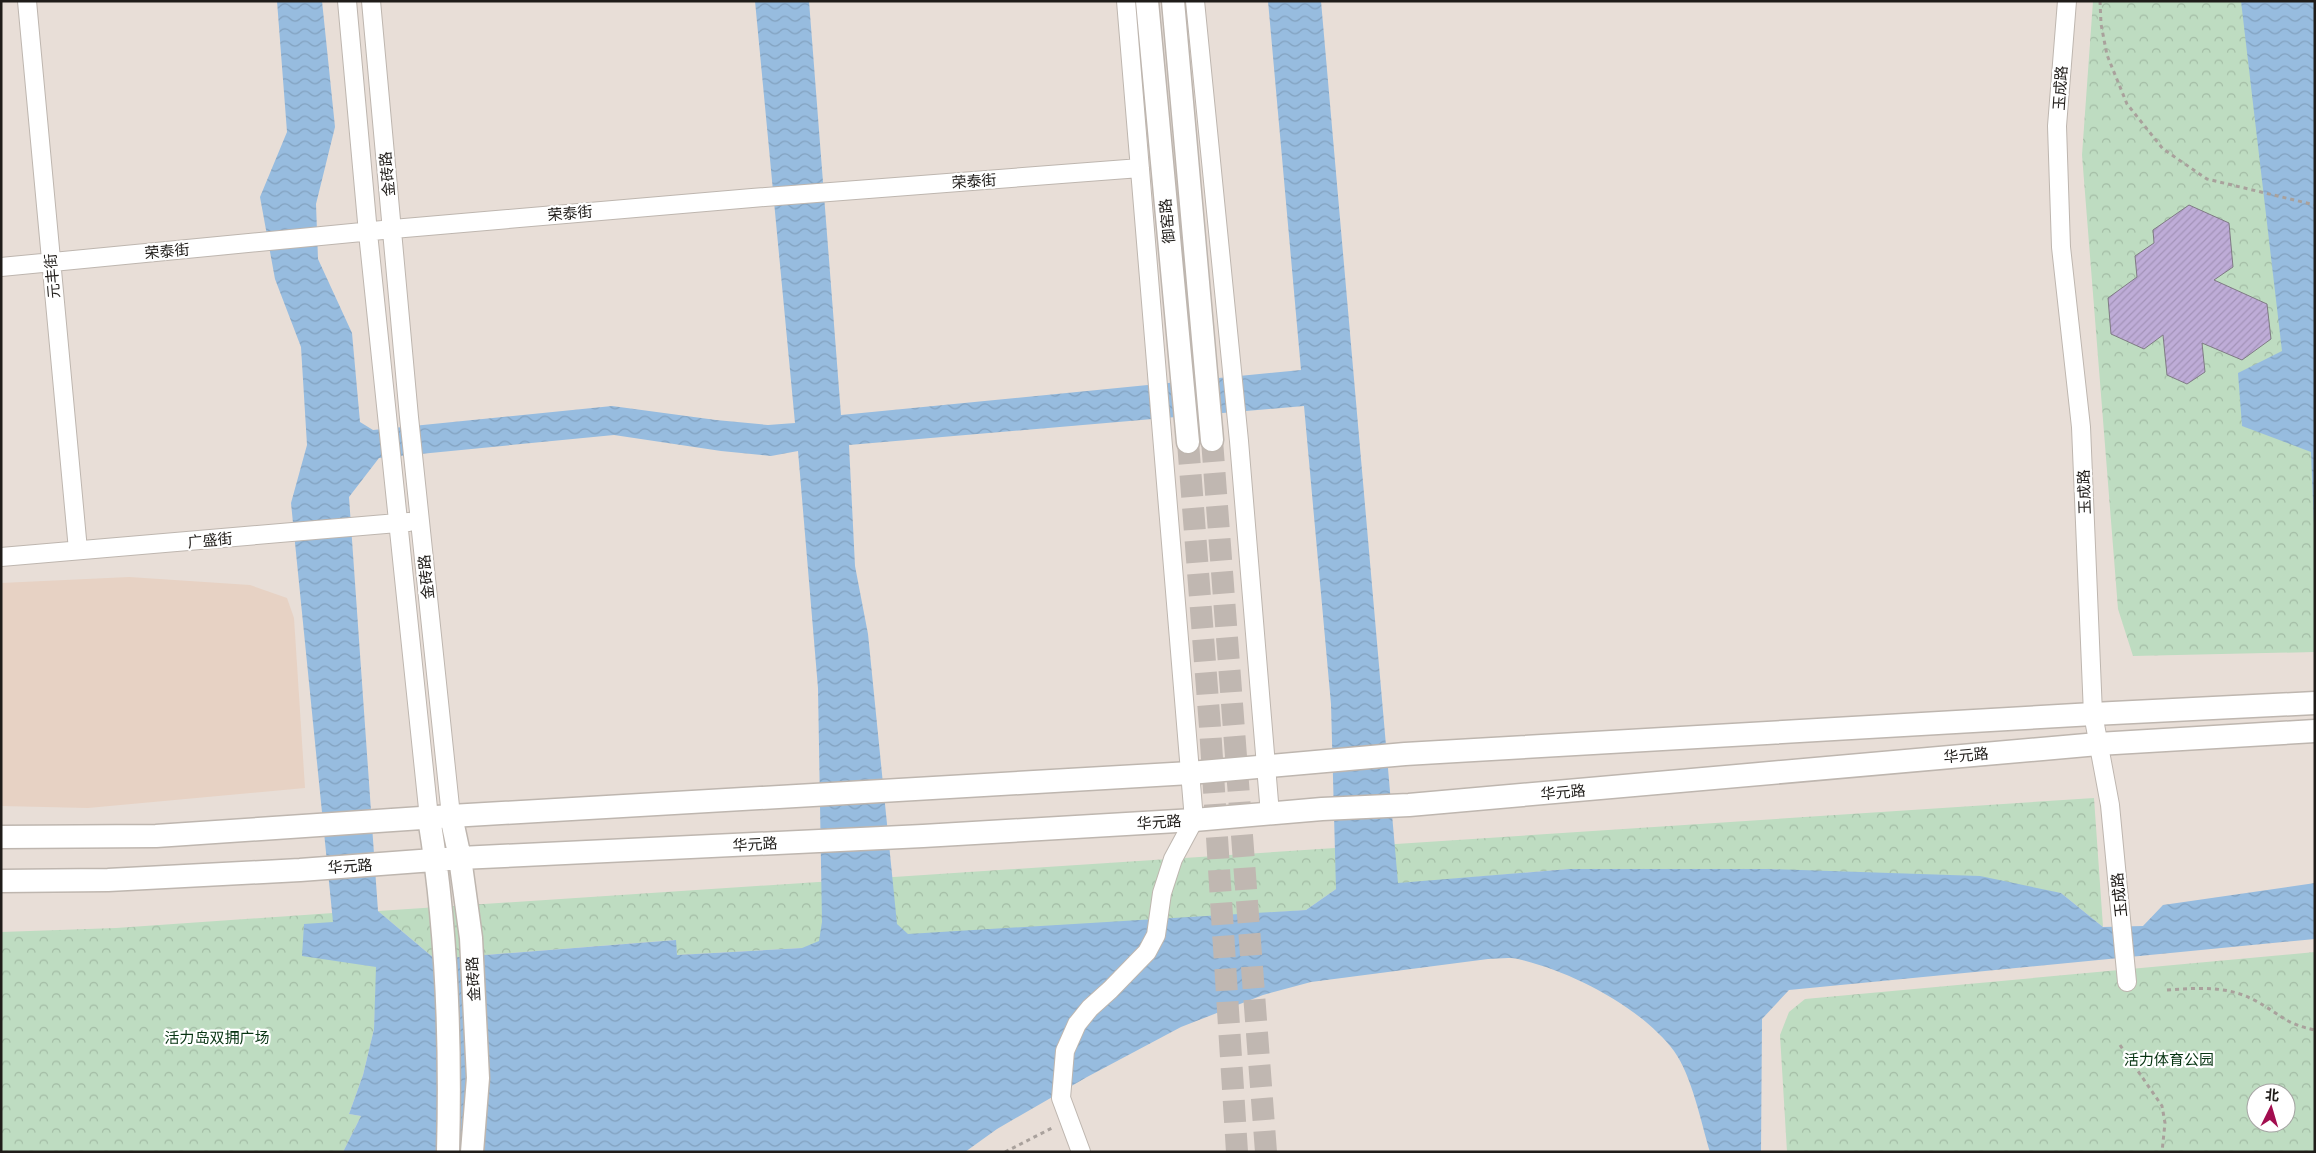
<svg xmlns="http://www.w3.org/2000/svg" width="2316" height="1153" font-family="Helvetica,'Noto Sans SC',sans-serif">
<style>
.commercial{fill:#e7d2c4}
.park{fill:url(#park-crowns);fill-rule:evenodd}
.water{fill:url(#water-waves);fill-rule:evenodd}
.building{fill:url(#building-hatch);stroke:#7f7b84}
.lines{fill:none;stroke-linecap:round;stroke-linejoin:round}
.major-tunnel{stroke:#c0b7b1;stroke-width:22;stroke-dasharray:22 11;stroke-linecap:butt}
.minor-casing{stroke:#beb6af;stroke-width:20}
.major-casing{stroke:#beb6af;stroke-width:25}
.path{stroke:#a9a19c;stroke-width:3;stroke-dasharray:4 4;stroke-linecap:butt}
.minor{stroke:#fff;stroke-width:18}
.major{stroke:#fff;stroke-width:22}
.labels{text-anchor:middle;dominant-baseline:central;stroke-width:4.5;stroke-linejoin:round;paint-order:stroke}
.street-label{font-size:15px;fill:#1f1c19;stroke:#fff}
.park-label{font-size:15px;fill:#063311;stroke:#fff}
</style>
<defs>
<pattern id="park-crowns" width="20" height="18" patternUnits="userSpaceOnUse" patternTransform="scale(1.25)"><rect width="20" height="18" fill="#bedcc1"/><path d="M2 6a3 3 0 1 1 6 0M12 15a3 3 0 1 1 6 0" fill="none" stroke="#a3bca5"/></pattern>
<pattern id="water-waves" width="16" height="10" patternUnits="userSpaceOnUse" patternTransform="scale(1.25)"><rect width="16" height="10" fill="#97bcdf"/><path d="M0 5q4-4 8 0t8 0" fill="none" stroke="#82a1bf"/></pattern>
<pattern id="building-hatch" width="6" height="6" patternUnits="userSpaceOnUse" patternTransform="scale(1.25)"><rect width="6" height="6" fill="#beacd7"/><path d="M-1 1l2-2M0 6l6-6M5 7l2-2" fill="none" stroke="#a393b8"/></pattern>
</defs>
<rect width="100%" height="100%" fill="#e8ded7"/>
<path class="commercial" d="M129,577L250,585L287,598L294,618L305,788L88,808L1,806V583Z"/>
<path class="park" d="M2093,1H2315V652L2133,656L2118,609L2082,155Z
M2094,798L2103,927L2061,893L1768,869H1569L1336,889L1306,910L802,948L677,955L675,940L435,959L378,911Z
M333,913V923L377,967L374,1029L363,1075L349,1114L361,1116L343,1152H1V932L116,928Z
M2315,952V1152H1787L1780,1035L1789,1012L1805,999ZM2256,1093H2286V1123H2256Z"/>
<path class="water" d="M277,1H322L335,127L316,204L318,259L352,333L360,422L373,430L612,406L716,420L768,425L795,423L755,1H809L841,415L1301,370L1268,1H1321L1398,883L1569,869H1768L1980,876L2061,893L2103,927L2143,926L2163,905L2315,883V939L1789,990L1762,1019L1761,1152H1710C1701,1122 1692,1076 1674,1051C1641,1007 1571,971 1518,959C1509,957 1497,959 1488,959L1311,982L1263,995L1181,1027L1087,1077L997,1129L965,1152H343L361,1116L349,1114L363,1075L374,1029L376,967L302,956L304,924L333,922L291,503L307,445L301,347L275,279L260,197L287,132ZM1304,406L1331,704L1336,889L1306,910L908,934L897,924L868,634L855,566L849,445ZM614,435L721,451L771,456L798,451L818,688L822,922L819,941L802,948L677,955L676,940L435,959L378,911L349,497L379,458Z
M2241,1H2315V549L2311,452L2242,426L2238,373L2282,351Z"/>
<path class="building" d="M2189,205L2229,223L2233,267L2214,280L2267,304L2271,339L2242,360L2202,343L2205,372L2187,384L2167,375L2163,335L2144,349L2111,334L2108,298L2137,277L2135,256L2154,243L2153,230Z"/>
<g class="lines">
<path class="major-tunnel" d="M1212,440L1266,1152
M1188,442L1210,727L1237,1152"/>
<defs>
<path id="minor" d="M27,1L78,550
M347,1L368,233L429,818
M371,1L409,417L451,816
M1195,1L1239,441L1270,814
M2067,1L2057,126L2061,247L2081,427L2093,714L2110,805L2127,982
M1,267L393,229L752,198L1140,168
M1,557L409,522
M1081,1152L1061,1098L1065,1051L1077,1024L1090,1008L1110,990L1147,952L1156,935L1162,893L1173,859L1194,820L1126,1"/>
<path id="major" d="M1147,1L1188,442
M1173,1L1212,440
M451,816L460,858L471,938L478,1078L472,1152
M429,818C447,928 451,1040 448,1152
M1,837L156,836L451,816L1190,773L1405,754L2093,714L2315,703
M1,881L108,880L300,870L460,858L923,836L1194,820L1322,809L1409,805L2098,744L2315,731"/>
</defs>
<use href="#minor" class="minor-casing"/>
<use href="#major" class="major-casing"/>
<path class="path" d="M2100,1L2101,24L2107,55L2127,104L2163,149L2207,179L2315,205
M2167,990C2198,988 2227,985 2256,1001C2280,1014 2285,1024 2315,1030
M2120,1045L2162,1106L2165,1123L2162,1152
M1005,1152L1054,1127"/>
<use href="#minor" class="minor"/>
<use href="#major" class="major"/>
</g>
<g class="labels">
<g class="street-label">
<text transform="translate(2060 88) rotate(-86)">玉成路</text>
<text transform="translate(387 174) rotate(-95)">金砖路</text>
<text transform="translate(974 181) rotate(-4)">荣泰街</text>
<text transform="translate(570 213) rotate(-5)">荣泰街</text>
<text transform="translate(1167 221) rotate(-95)">御窑路</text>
<text transform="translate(167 251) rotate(-5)">荣泰街</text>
<text transform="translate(52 276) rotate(-95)">元丰街</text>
<text transform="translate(2084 492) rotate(-92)">玉成路</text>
<text transform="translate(210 540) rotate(-5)">广盛街</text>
<text transform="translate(426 577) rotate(-96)">金砖路</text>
<text transform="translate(1966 755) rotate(-5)">华元路</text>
<text transform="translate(1563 792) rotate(-5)">华元路</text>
<text transform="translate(1159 822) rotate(-4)">华元路</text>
<text transform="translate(755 844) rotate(-3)">华元路</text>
<text transform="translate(350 866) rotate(-4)">华元路</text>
<text transform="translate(2119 895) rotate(-96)">玉成路</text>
<text transform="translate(473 979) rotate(-93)">金砖路</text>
</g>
<g class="park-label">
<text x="217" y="1037">活力岛双拥广场</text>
<text x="2169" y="1059">活力体育公园</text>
</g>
</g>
<rect width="2316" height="1153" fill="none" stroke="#1f1c19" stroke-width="5"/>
<g transform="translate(2271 1108) rotate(5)"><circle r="24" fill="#ffffff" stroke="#a5a4a3"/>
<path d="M0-4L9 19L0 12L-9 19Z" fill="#a20d4f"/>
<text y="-8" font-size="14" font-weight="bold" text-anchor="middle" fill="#1f1c19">北</text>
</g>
</svg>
